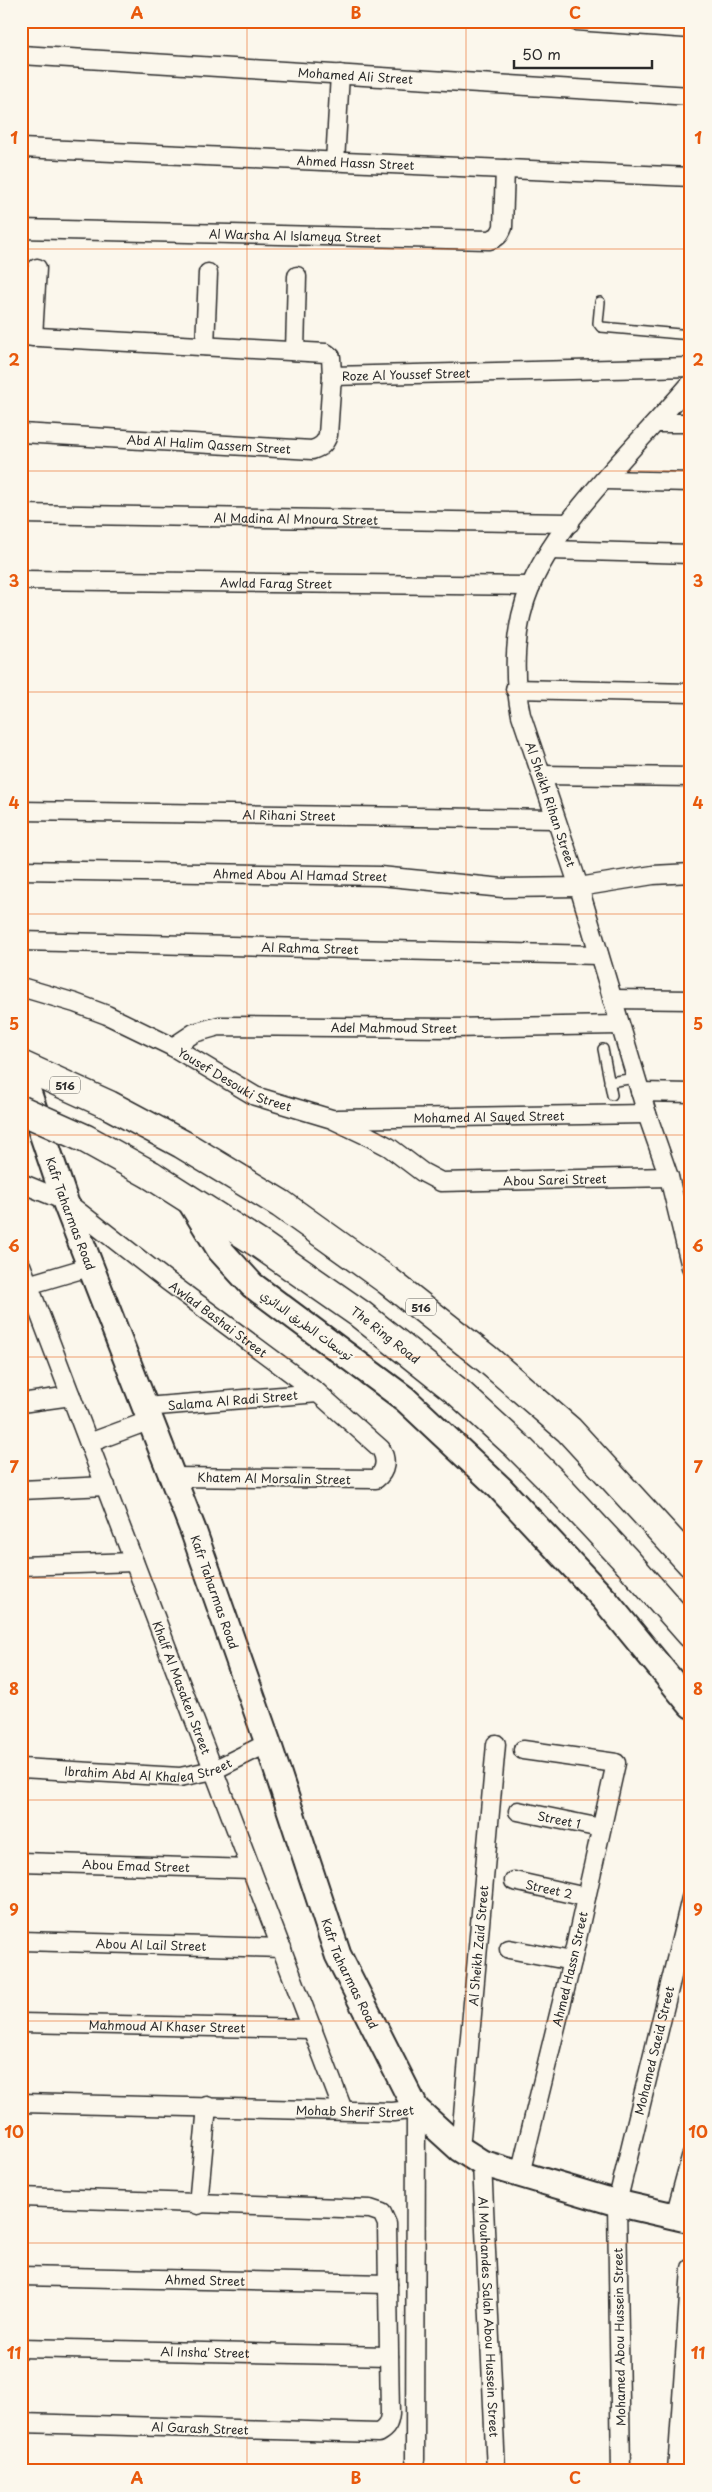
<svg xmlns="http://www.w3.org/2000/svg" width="712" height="2492" font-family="'Playpen Sans','Playpen Sans Arabic',sans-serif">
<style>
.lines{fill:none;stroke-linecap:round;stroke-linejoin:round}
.lane-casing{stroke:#2b2b2b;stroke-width:12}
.street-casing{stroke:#2b2b2b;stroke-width:21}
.secondary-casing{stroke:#2b2b2b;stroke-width:29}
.highway-casing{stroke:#2b2b2b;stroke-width:31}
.lane{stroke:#fbf7ec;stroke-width:9}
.street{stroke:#fbf7ec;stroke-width:18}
.secondary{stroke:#fbf7ec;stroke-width:25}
.highway{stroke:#fbf7ec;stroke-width:28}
.highway-bridge-casing{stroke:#2b2b2b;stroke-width:31;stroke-linecap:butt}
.highway-bridge{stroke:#fbf7ec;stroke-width:28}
.grid{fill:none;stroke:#e8590c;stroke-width:1;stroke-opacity:0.55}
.labels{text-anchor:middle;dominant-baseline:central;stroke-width:4.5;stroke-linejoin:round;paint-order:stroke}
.shield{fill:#fbf7ec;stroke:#696865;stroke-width:1}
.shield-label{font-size:11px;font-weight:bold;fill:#2b2b2b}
.street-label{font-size:12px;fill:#2b2b2b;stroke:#fbf7ec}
.neatline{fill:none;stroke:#e8590c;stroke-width:2}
.grid-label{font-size:16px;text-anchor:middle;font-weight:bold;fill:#e8590c}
</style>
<rect width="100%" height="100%" fill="#fbf7ec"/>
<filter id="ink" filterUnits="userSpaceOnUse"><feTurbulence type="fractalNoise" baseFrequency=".02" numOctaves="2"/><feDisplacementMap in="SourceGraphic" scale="10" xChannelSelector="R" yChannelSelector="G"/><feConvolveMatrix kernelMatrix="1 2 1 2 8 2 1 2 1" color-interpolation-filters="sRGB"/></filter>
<g filter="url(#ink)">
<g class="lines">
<defs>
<path id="lane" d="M600,302L598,323L601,327L691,335
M603,1049L612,1095
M609,1082L636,1078"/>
<g id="street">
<path d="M576,21L691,29"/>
<path id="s1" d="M21,55L691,96"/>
<path id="s2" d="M21,148L691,177"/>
<path d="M335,162L340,74"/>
<path id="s3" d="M21,229L489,240C497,238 500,235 503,227L505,169"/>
<path id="s4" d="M21,336L326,353L331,357L332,376L691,367"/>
<path d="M33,337L37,268"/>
<path d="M205,346L208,273"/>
<path d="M295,351L297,276"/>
<path id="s5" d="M691,383C640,443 562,514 531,585C514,625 512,674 521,715L579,887L647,1114L669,1177L691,1267"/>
<path d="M658,423H691"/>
<path id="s6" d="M21,433L312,450C321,447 325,444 328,435L332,376"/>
<path d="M605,480L691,482"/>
<path id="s7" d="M21,514L570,523"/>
<path d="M550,550L691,554"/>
<path id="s8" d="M21,580L531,586"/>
<path d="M515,689L691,693"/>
<path d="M542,775L691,777"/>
<path id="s9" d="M21,811L555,819"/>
<path id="s10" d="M21,870L380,876L503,888L579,887L653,875L691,873"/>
<path id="s11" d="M21,941L599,955"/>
<path id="s12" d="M21,987L75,1003L107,1015L173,1047L255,1096L332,1119L370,1137L389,1147L422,1172L441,1182L669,1177"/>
<path d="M612,999L691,1000"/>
<path id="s13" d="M173,1047L194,1033L219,1026L452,1028L620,1025"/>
<path d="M640,1092L691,1093"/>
<path id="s14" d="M337,1119L647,1114"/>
<path id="s15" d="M21,1183L65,1201L166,1280L318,1393L381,1449C387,1460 386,1471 376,1479L172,1477"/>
<path id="s16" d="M21,1265L343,2110"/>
<path d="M21,1287L92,1266"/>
<path d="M21,1403L71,1396"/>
<path id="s17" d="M145,1407L318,1393"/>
<path d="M89,1443L151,1420"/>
<path d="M21,1490L106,1486"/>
<path d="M21,1566L134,1562"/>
<path id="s18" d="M21,1768L180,1777L214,1770L268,1743"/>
<path id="s19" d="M518,1811L601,1828"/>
<path id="s20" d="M21,1862L251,1869"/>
<path id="s21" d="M514,1881L586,1897"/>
<path id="s22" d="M21,1941L282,1948"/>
<path d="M509,1949L572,1961"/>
<path id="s23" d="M21,2023L313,2029"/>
<path id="s24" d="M21,2103L393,2112L416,2109L415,2460"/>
<path id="s25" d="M460,2149L496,1744"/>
<path id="s26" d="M482,2163L496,2471"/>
<path id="s27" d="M520,2174L572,1961L616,1763L523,1750"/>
<path d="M21,2197L370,2209L382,2213L387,2224L390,2414C389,2423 387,2428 378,2433L21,2423"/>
<path d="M198,2205L207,2106"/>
<path d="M675,2216L691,2157"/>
<path id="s28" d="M21,2276L388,2284"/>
<path id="s29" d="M21,2348L389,2356"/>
<path id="s30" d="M621,2471L617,2203L691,1898"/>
<path d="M677,2471L691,2268"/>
</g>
<g id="secondary">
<path id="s31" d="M21,1071L65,1201L193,1530L268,1743L338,1955L416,2109L460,2149L482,2163L617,2203L691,2220"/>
<path d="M188,1198L220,1250L252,1285L405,1399L500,1488L605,1600L691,1705"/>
</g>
<g id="highway">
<path d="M21,1065L109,1105L182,1144L281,1204L387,1280L487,1359L569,1430L691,1563"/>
<path id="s32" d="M151,1175L261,1245L360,1314L458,1392L516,1445L553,1482L624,1558L691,1634"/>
</g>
</defs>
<use href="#lane" class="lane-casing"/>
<use href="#street" class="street-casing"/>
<use href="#secondary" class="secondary-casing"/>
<use href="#highway" class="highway-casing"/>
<use href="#lane" class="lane"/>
<use href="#street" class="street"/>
<use href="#secondary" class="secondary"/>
<use href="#highway" class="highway"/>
<defs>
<path id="highway-bridge" d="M21,1110L86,1139L151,1175"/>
</defs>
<use href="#highway-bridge" class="highway-bridge-casing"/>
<use href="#highway-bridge" class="highway-bridge"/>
</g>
</g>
<path class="grid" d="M247,21V2471M466,21V2471M21,249H691M21,471H691M21,692H691M21,914H691M21,1135H691M21,1357H691M21,1578H691M21,1800H691M21,2021H691M21,2243H691"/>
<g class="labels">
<g class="shield">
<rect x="50" y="1076.5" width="30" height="17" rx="4"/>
<rect x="406" y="1298.5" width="30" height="17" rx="4"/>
</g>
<g class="shield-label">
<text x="65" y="1085">516</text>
<text x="421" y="1307">516</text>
</g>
<g class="street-label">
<text stroke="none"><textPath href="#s1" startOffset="335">Mohamed Ali Street</textPath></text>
<text stroke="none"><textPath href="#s2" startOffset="335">Ahmed Hassn Street</textPath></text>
<text stroke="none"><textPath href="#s3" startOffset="274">Al Warsha Al Islameya Street</textPath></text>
<text stroke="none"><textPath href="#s4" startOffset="405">Roze Al Youssef Street</textPath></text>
<text stroke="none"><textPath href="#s6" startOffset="188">Abd Al Halim Qassem Street</textPath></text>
<text stroke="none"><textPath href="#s7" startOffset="275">Al Madina Al Mnoura Street</textPath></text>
<text stroke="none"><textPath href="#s8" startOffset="255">Awlad Farag Street</textPath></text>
<text stroke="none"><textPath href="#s5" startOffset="485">Al Sheikh Rihan Street</textPath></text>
<text stroke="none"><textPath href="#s9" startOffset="268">Al Rihani Street</textPath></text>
<text stroke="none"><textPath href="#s10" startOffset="279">Ahmed Abou Al Hamad Street</textPath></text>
<text stroke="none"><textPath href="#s11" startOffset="289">Al Rahma Street</textPath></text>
<text stroke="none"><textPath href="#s13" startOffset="226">Adel Mahmoud Street</textPath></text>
<text stroke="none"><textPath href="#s12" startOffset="234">Yousef Desouki Street</textPath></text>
<text stroke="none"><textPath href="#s14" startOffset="152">Mohamed Al Sayed Street</textPath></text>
<text stroke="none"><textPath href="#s12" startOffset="580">Abou Sarei Street</textPath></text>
<text stroke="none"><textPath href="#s31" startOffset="151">Kafr Taharmas Road</textPath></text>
<text stroke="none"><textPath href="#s15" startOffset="241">Awlad Bashai Street</textPath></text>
<text transform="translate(307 1325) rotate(36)">توسعات الطريق الدائري</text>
<text stroke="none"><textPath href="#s32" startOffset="284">The Ring Road</textPath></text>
<text stroke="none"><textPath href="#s17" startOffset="88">Salama Al Radi Street</textPath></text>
<text transform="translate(274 1478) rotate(1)">Khatem Al Morsalin Street</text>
<text stroke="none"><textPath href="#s31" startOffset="556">Kafr Taharmas Road</textPath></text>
<text stroke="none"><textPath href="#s16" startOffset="452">Khalf Al Masaken Street</textPath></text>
<text stroke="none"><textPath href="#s18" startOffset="128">Ibrahim Abd Al Khaleq Street</textPath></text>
<text stroke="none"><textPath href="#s19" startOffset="42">Street 1</textPath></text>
<text stroke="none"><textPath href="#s20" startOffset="115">Abou Emad Street</textPath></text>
<text stroke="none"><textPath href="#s21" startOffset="36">Street 2</textPath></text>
<text stroke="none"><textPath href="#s22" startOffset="130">Abou Al Lail Street</textPath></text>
<text stroke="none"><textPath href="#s25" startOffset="204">Al Sheikh Zaid Street</textPath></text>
<text stroke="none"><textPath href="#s27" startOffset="211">Ahmed Hassn Street</textPath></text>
<text stroke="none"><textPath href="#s31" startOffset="961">Kafr Taharmas Road</textPath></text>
<text stroke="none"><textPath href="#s23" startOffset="146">Mahmoud Al Khaser Street</textPath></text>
<text stroke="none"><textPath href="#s30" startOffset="425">Mohamed Saeid Street</textPath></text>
<text stroke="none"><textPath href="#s24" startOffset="334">Mohab Sherif Street</textPath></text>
<text stroke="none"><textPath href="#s28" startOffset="184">Ahmed Street</textPath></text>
<text stroke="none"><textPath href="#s26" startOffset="154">Al Mouhandes Salah Abou Hussein Street</textPath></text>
<text transform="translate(619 2337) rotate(-91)">Mohamed Abou Hussein Street</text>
<text stroke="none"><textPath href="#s29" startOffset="184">Al Insha' Street</textPath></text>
<text transform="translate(200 2428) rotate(2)">Al Garash Street</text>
</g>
</g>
<rect width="712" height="2492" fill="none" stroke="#fbf7ec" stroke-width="55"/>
<path d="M514 60v8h138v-8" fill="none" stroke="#2b2b2b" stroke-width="2.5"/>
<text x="522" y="60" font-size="15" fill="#2b2b2b" stroke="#fbf7ec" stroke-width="4" paint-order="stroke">50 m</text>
<rect x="28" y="28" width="656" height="2436" class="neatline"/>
<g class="grid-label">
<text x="137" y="19">A</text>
<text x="356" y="19">B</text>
<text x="575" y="19">C</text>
<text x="14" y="144">1</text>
<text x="698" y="144">1</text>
<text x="14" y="366">2</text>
<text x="698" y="366">2</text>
<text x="14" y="587">3</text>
<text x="698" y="587">3</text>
<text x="14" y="809">4</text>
<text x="698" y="809">4</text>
<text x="14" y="1030">5</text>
<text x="698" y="1030">5</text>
<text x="14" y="1252">6</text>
<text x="698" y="1252">6</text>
<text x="14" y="1473">7</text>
<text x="698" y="1473">7</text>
<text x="14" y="1695">8</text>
<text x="698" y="1695">8</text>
<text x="14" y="1916">9</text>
<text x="698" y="1916">9</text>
<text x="14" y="2138">10</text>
<text x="698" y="2138">10</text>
<text x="14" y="2359">11</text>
<text x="698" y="2359">11</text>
<text x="137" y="2484">A</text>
<text x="356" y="2484">B</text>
<text x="575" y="2484">C</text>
</g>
</svg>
